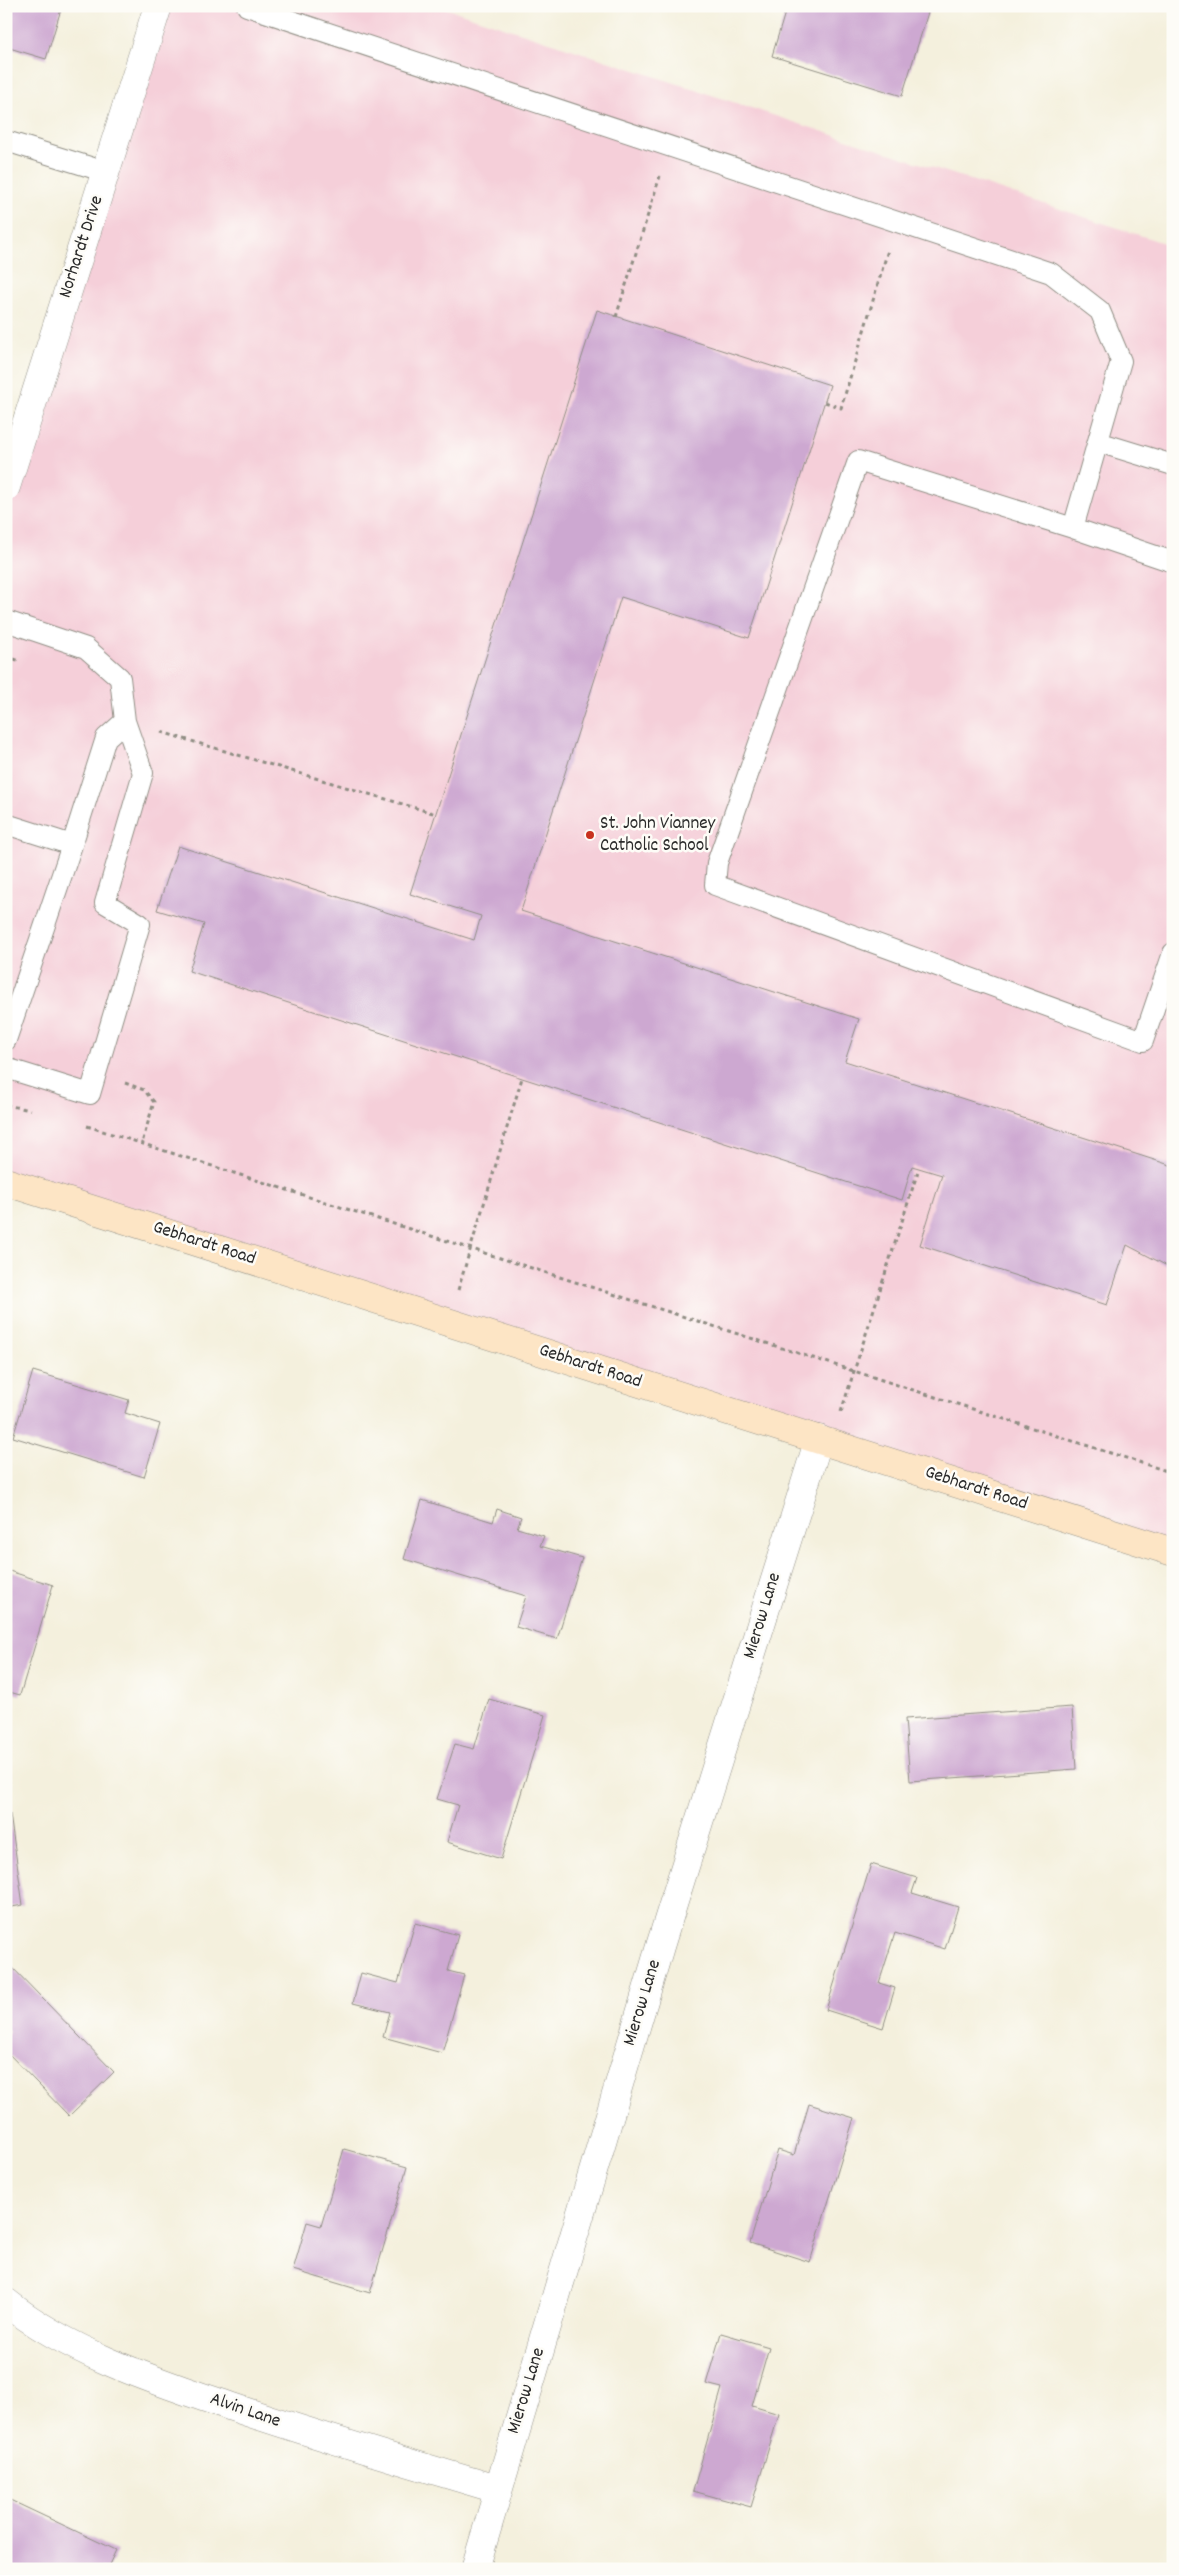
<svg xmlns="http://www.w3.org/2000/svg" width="1179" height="2575" font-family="Dekko,sans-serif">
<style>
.built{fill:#f5cfd9}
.building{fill:#cda8d1}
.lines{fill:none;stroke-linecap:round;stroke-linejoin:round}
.lane-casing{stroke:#908e84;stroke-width:22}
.street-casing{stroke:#908e84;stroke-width:29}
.secondary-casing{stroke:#908e84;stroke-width:29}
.path{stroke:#908e84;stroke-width:3;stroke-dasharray:4 4;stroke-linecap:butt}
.lane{stroke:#fff;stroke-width:20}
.street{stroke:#fff;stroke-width:28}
.secondary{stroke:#fde5c5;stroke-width:28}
.poi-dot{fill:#c8321e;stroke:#fdfcf7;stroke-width:2}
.labels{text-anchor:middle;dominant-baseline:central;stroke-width:5;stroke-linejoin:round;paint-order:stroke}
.street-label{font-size:19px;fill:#2b2b2b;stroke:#fdfcf7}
.poi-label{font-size:19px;fill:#2b2b2b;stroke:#fdfcf7;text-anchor:start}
</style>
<rect width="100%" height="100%" fill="#fdfcf7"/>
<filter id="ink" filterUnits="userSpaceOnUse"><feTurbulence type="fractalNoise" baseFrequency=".02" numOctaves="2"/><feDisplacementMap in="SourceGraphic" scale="10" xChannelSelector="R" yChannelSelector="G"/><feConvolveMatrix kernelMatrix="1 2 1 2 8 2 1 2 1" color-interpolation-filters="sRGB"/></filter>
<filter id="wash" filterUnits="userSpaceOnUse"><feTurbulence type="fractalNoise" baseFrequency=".0096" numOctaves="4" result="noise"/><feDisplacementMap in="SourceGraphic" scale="20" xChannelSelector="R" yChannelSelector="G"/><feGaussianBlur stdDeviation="1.12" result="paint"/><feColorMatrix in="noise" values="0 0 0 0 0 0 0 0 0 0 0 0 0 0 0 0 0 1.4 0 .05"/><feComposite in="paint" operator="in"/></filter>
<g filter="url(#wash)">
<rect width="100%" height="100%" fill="#f4f0dd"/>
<path class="built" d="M158,6H439L1173,246V1544L6,1182V487Z"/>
<g id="blocks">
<path class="building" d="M6,6H62L46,59L6,47Z
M787,6H930L902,96L772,56Z
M597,310L830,385L749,638L621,597L521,911L859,1019L845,1061L1173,1166V1269L1127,1245L1107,1305L920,1245L942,1175L912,1166L902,1200L189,971L204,924L157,910L178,846L474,940L481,916L410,894Z
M33,1371L129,1400L125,1413L160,1424L144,1477L13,1437Z
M422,1500L493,1522L497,1509L521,1517L517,1528L544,1536L540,1546L582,1558L557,1639L516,1627L526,1596L404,1559Z
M6,1570L53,1585L20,1695L6,1691Z
M489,1699L545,1715L501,1859L447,1842L458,1805L437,1799L455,1744L474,1749Z
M1072,1707L1076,1769L910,1781L905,1719Z
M10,1814L23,1905L6,1908V1815Z
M871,1864L917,1878L912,1893L958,1907L945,1949L895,1933L879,1983L895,1988L883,2028L826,2010Z
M415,1923L458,1935L448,1971L464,1975L442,2053L383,2037L390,2012L353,2003L361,1973L398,1983Z
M8,1963L114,2072L69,2116L6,2051V2035L9,2032L6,2029Z
M809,2104L854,2118L810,2262L750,2243L778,2150L794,2155Z
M344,2149L407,2167L370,2293L293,2270L307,2222L321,2226Z
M721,2333L769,2347L752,2406L779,2414L751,2507L693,2491L722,2388L706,2384Z
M10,2500L116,2550L107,2569H6V2509Z"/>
</g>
</g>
<g filter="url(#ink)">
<use href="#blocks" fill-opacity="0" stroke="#908e84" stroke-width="1"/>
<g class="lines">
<defs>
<path id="lane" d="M247,6L1051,273L1100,311L1121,361L1073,528L1173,562
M6,141L106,172
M1098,442L1173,465
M1073,528L858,461L717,863L715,885L1143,1041L1173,953
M6,621L86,648L120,678L125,721L143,773L105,903L140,924L90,1094L6,1068
M6,824L72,845L6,1040
M72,845L106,738L125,721"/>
<path id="street" d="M6,487L158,6
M6,2302C70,2353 153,2380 229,2406C318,2436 408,2463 497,2489
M475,2569L661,1943L819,1439"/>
<path id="secondary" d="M6,1182L1173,1552"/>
</defs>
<use href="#lane" class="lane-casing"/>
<use href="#street" class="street-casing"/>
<use href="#secondary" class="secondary-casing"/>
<path class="path" d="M616,317L660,176
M825,402L841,408L888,250
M6,657L21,661
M161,732L436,814
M125,1083L144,1090L154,1102L142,1143
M6,1105L30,1110
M87,1126L1173,1473
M458,1290L522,1078
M841,1412L919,1168"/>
<use href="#lane" class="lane"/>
<use href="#street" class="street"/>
<use href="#secondary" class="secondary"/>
</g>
</g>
<circle class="poi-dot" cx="590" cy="835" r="5"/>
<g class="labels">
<g class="street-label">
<text transform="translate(82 247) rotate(-72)">Norhardt Drive</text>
<text transform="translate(204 1244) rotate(18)">Gebhardt Road</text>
<text transform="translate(590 1367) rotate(18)">Gebhardt Road</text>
<text transform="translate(976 1489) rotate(18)">Gebhardt Road</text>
<text transform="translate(763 1616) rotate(-73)">Mierow Lane</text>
<text transform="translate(643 2003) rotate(-73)">Mierow Lane</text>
<text transform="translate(527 2391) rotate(-73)">Mierow Lane</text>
<text transform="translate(245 2411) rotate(19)">Alvin Lane</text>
</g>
<g class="poi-label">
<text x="600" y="824">St. John Vianney<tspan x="600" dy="22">Catholic School</tspan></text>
</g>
</g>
<rect width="1179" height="2575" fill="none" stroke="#fdfcf7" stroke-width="25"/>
</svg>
